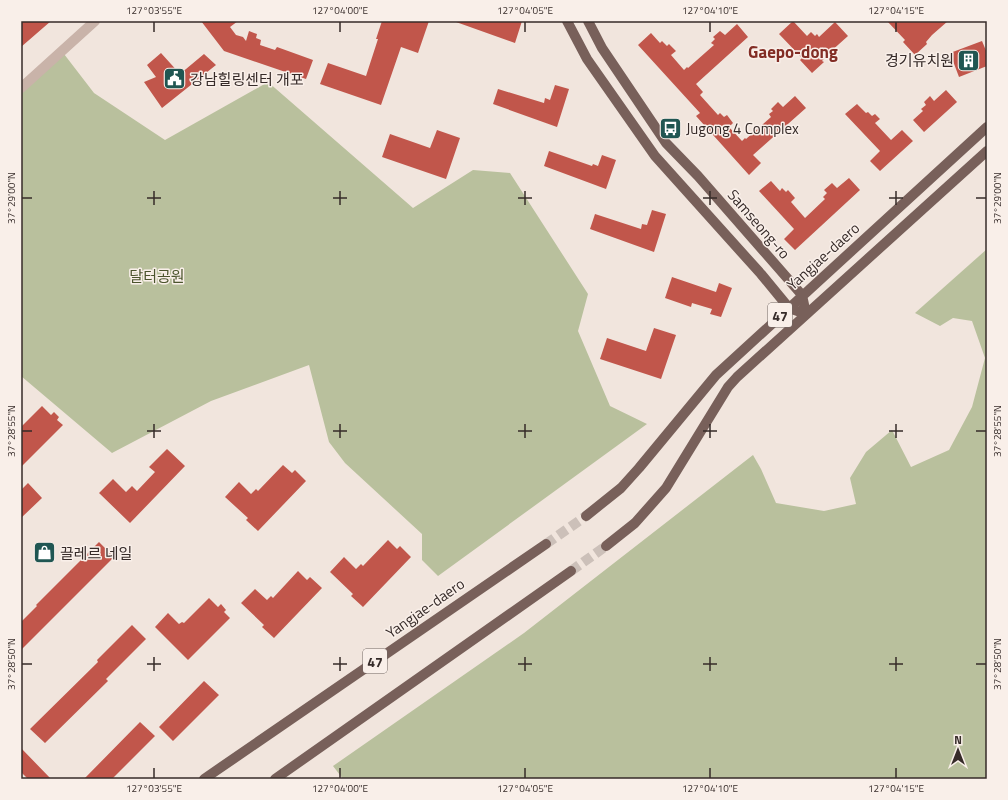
<svg xmlns="http://www.w3.org/2000/svg" width="1008" height="800" font-family="'Titillium Web','Noto Sans KR',sans-serif">
<style>
.green{fill:#b9c09d}
.building{fill:#c1564b}
.lines{fill:none;stroke-linecap:round;stroke-linejoin:round}
.major-tunnel{stroke:#ccc0b9;stroke-width:10;stroke-dasharray:10 5;stroke-linecap:butt}
.minor{stroke:#c9b3a9;stroke-width:10}
.major{stroke:#78605a;stroke-width:10}
.ticks{fill:none;stroke:#362b29;stroke-width:1.5}
.labels{text-anchor:middle;dominant-baseline:central;stroke-width:3;stroke-linejoin:round;paint-order:stroke}
.shield{fill:#f9efe9;stroke:#706663;stroke-width:1}
.shield-label{font-size:14px;font-weight:bold;fill:#362b29}
.poi-label{font-size:15px;fill:#362b29;stroke:#f9efe9;text-anchor:start}
.street-label{font-size:15px;fill:#362b29;stroke:#f9efe9}
.park-label{font-size:15px;fill:#4b542d;stroke:#f9efe9}
.quarter-label{font-size:17px;font-weight:bold;fill:#822d25;stroke:#f9efe9}
.neatline{fill:none;stroke:#362b29;stroke-width:1.5}
.ticks-label{font-size:10px;text-anchor:middle;fill:#362b29}
</style>
<rect width="100%" height="100%" fill="#f1e5dd"/>
<path class="green" d="M64,54L94,93L165,140L268,82L413,208L473,170L510,173L588,294L578,331L610,406L647,424L438,576L422,560V534L345,463L329,442L309,365L211,401L112,453L21,376V81Z
M987,249V779H343L333,766L524,633L753,455L761,469L776,503L824,511L856,504L850,478L866,452L892,430L911,467L949,450L972,407L985,358L972,321L953,318L940,326L915,313Z"/>
<path class="building" d="M21,21H51L21,47Z
M201,21H238L230,27L236,35L243,37L246,41L249,31L257,34L256,38L261,40L260,45L275,50L277,47L313,60L306,79L224,51Z
M382,21H429L418,53L401,47L381,105L320,84L328,63L366,76L378,39H376Z
M456,21H522L515,43L456,22Z
M793,21L807,36L811,32L815,36L817,34L819,37L835,22L848,36L829,53L822,61L824,62L812,73L800,60L802,58L779,34Z
M887,21H948L932,35L926,42L927,44L915,55L903,42L905,40Z
M737,24L748,37L696,84L703,92L700,95L718,115L720,113L724,117L727,115L733,123L729,127L742,141L745,138L746,139L771,117L769,114L773,111L771,109L778,102L783,107L795,96L806,108L753,155L761,163L749,175L696,116L700,113L638,45L651,33L660,43L662,41L667,46L669,44L676,51L671,55L684,70L687,67L688,68L714,45L711,43L715,39L713,37L720,31L725,35Z
M982,41L987,53V66L959,77L950,53Z
M161,53L180,74L204,54L216,65L162,108L144,82L156,77L147,65Z
M555,85L569,89L557,127L493,104L498,89L544,103L545,98L550,100Z
M946,90L957,102L924,132L913,120L923,111L921,109L926,105L924,102L930,96L934,101Z
M857,104L866,113L868,112L872,116L875,114L880,119L875,123L891,140L902,130L913,141L880,171L870,161L880,151L845,114Z
M437,130L460,138L446,179L382,157L390,134L430,148Z
M549,151L592,166L593,164L598,166L602,155L616,160L606,189L544,166Z
M849,178L860,190L795,250L784,239L794,229L759,191L771,181L780,191L782,188L786,192L788,190L795,198L791,202L805,218L825,199L823,197L827,193L824,190L832,183L837,188Z
M652,210L666,214L654,252L590,229L595,214L641,229L642,224L647,225Z
M672,277L716,292L719,283L732,288L721,317L710,314L712,309L692,303L691,307L665,298Z
M654,328L676,335L661,379L600,359L607,338L646,351Z
M42,406L51,415L54,412L59,417L57,420L63,425L21,467V427Z
M167,449L185,466L130,523L99,493L113,479L126,492L132,486L137,491L155,472L149,467Z
M283,465L292,473L295,470L306,481L258,531L246,520L248,518L225,497L239,482L251,494L256,489L258,491Z
M28,483L42,498L21,518V490Z
M388,540L397,549L400,546L411,557L363,607L351,596L353,594L330,572L344,557L356,569L361,564L363,566Z
M99,542L114,557L21,650V622L37,606L36,605Z
M298,571L307,580L310,577L322,588L274,638L262,627L264,625L241,603L255,589L267,600L271,596L273,598Z
M209,598L218,607L221,604L226,610L224,612L230,618L188,660L155,627L168,613L179,624L182,622L184,623Z
M132,625L146,639L106,679L108,681L45,743L30,729L98,662L97,660Z
M204,681L219,695L173,741L159,727Z
M140,722L155,736L112,779H84Z
M21,748L51,779H28L21,772Z"/>
<g class="lines">
<path class="major-tunnel" d="M546,544L586,516
M571,571L606,546"/>
<path class="minor" d="M21,88L95,21"/>
<path class="major" d="M567,21L587,59L655,156L761,274L789,308L806,314
M588,21L602,48L666,143L698,176L802,295L806,314
M586,516L621,488L639,468L716,375L987,127
M606,546L635,523L666,488L728,387L737,377L987,151
M204,779L546,544
M275,779L571,571"/>
</g>
<path class="ticks" d="M154,22V32M340,22V32M525,22V32M710,22V32M896,22V32M154,191V205M340,191V205M525,191V205M710,191V205M896,191V205M22,198H32M147,198H161M333,198H347M518,198H532M703,198H717M889,198H903M976,198H986M154,424V438M340,424V438M525,424V438M710,424V438M896,424V438M22,431H32M147,431H161M333,431H347M518,431H532M703,431H717M889,431H903M976,431H986M154,657V671M340,657V671M525,657V671M710,657V671M896,657V671M22,664H32M147,664H161M333,664H347M518,664H532M703,664H717M889,664H903M976,664H986M154,768V778M340,768V778M525,768V778M710,768V778M896,768V778"/>
<defs>
<symbol id="building-square" viewBox="-11 -11 22 22"><rect x="-9" y="-9" width="18" height="18" rx="4" fill="#205652" stroke="#f9efe9"/><path d="M-4-6H4V6H1V3H-1V6H-4ZM-2.5-4.3h1.7v1.8h-1.7ZM.8-4.3h1.7v1.8H.8ZM-2.5-1h1.7V.8h-1.7ZM.8-1h1.7V.8H.8Z" fill="#fff"/></symbol>
<symbol id="civic-square" viewBox="-11 -11 22 22"><rect x="-9" y="-9" width="18" height="18" rx="4" fill="#205652" stroke="#f9efe9"/><path d="M-.6-6.5H3V-4.5H.6V-3L4-1V1h2V6H-6V1h2V-1L-.6-3ZM-1.2 2.5V6h2.4V2.5Z" fill="#fff"/></symbol>
<symbol id="bus-square" viewBox="-11 -11 22 22"><rect x="-9" y="-9" width="18" height="18" rx="4" fill="#205652" stroke="#f9efe9"/><path d="M-5-6H5V4H4V6H2V4H-2V6H-4V4H-5ZM-3.5-4V0h7V-4ZM-3.5 1.2v1.5H-2V1.2ZM2 1.2v1.5H3.5V1.2Z" fill="#fff"/></symbol>
<symbol id="shop-square" viewBox="-11 -11 22 22"><rect x="-9" y="-9" width="18" height="18" rx="4" fill="#205652" stroke="#f9efe9"/><path d="M-5-2.5h2.3a2.7 3.5 0 0 1 5.4 0H5L5.5 6h-11ZM-1.5-2.5h3a1.5 2.3 0 0 0-3 0Z" fill="#fff"/></symbol>
</defs>
<g fill-rule="evenodd">
<use href="#building-square" x="956" y="48" width="25" height="25"/>
<use href="#civic-square" x="162" y="66" width="25" height="25"/>
<use href="#bus-square" x="658" y="116" width="25" height="25"/>
<use href="#shop-square" x="32" y="540" width="25" height="25"/>
</g>
<g class="labels">
<g class="shield">
<rect x="768" y="303" width="24" height="24" rx="3"/>
<rect x="363" y="649" width="24" height="24" rx="3"/>
</g>
<g class="shield-label">
<text x="780" y="315">47</text>
<text x="375" y="661">47</text>
</g>
<g class="poi-label">
<text x="954" y="60" text-anchor="end">경기유치원</text>
<text x="190" y="79">강남힐링센터 개포</text>
<text x="686" y="128">Jugong 4 Complex</text>
<text x="60" y="553">끌레르 네일</text>
</g>
<g class="street-label">
<text transform="translate(759 224) rotate(49)">Samseong-ro</text>
<text transform="translate(823 256) rotate(-42)">Yangjae-daero</text>
<text transform="translate(425 608) rotate(-35)">Yangjae-daero</text>
</g>
<g class="park-label">
<text x="157" y="276">달터공원</text>
</g>
<g class="quarter-label">
<text x="793" y="52">Gaepo-dong</text>
</g>
</g>
<rect width="1008" height="800" fill="none" stroke="#f9efe9" stroke-width="44"/>
<g transform="translate(958 750)" stroke="#f9efe9" stroke-width="3" paint-order="stroke">
<path d="M0-3L7 15L0 10L-7 15Z" fill="#362b29"/>
<text y="-6" font-size="11" font-weight="bold" text-anchor="middle" fill="#362b29">N</text>
</g>
<rect x="22" y="22" width="964" height="756" class="neatline"/>
<g class="ticks-label">
<text x="154" y="14">127°03'55"E</text>
<text x="340" y="14">127°04'00"E</text>
<text x="525" y="14">127°04'05"E</text>
<text x="710" y="14">127°04'10"E</text>
<text x="896" y="14">127°04'15"E</text>
<text transform="translate(11 198) rotate(-90)" y="4">37°29'00"N</text>
<text transform="translate(997 198) rotate(-90)" y="4">37°29'00"N</text>
<text transform="translate(11 431) rotate(-90)" y="4">37°28'55"N</text>
<text transform="translate(997 431) rotate(-90)" y="4">37°28'55"N</text>
<text transform="translate(11 664) rotate(-90)" y="4">37°28'50"N</text>
<text transform="translate(997 664) rotate(-90)" y="4">37°28'50"N</text>
<text x="154" y="792">127°03'55"E</text>
<text x="340" y="792">127°04'00"E</text>
<text x="525" y="792">127°04'05"E</text>
<text x="710" y="792">127°04'10"E</text>
<text x="896" y="792">127°04'15"E</text>
</g>
</svg>
